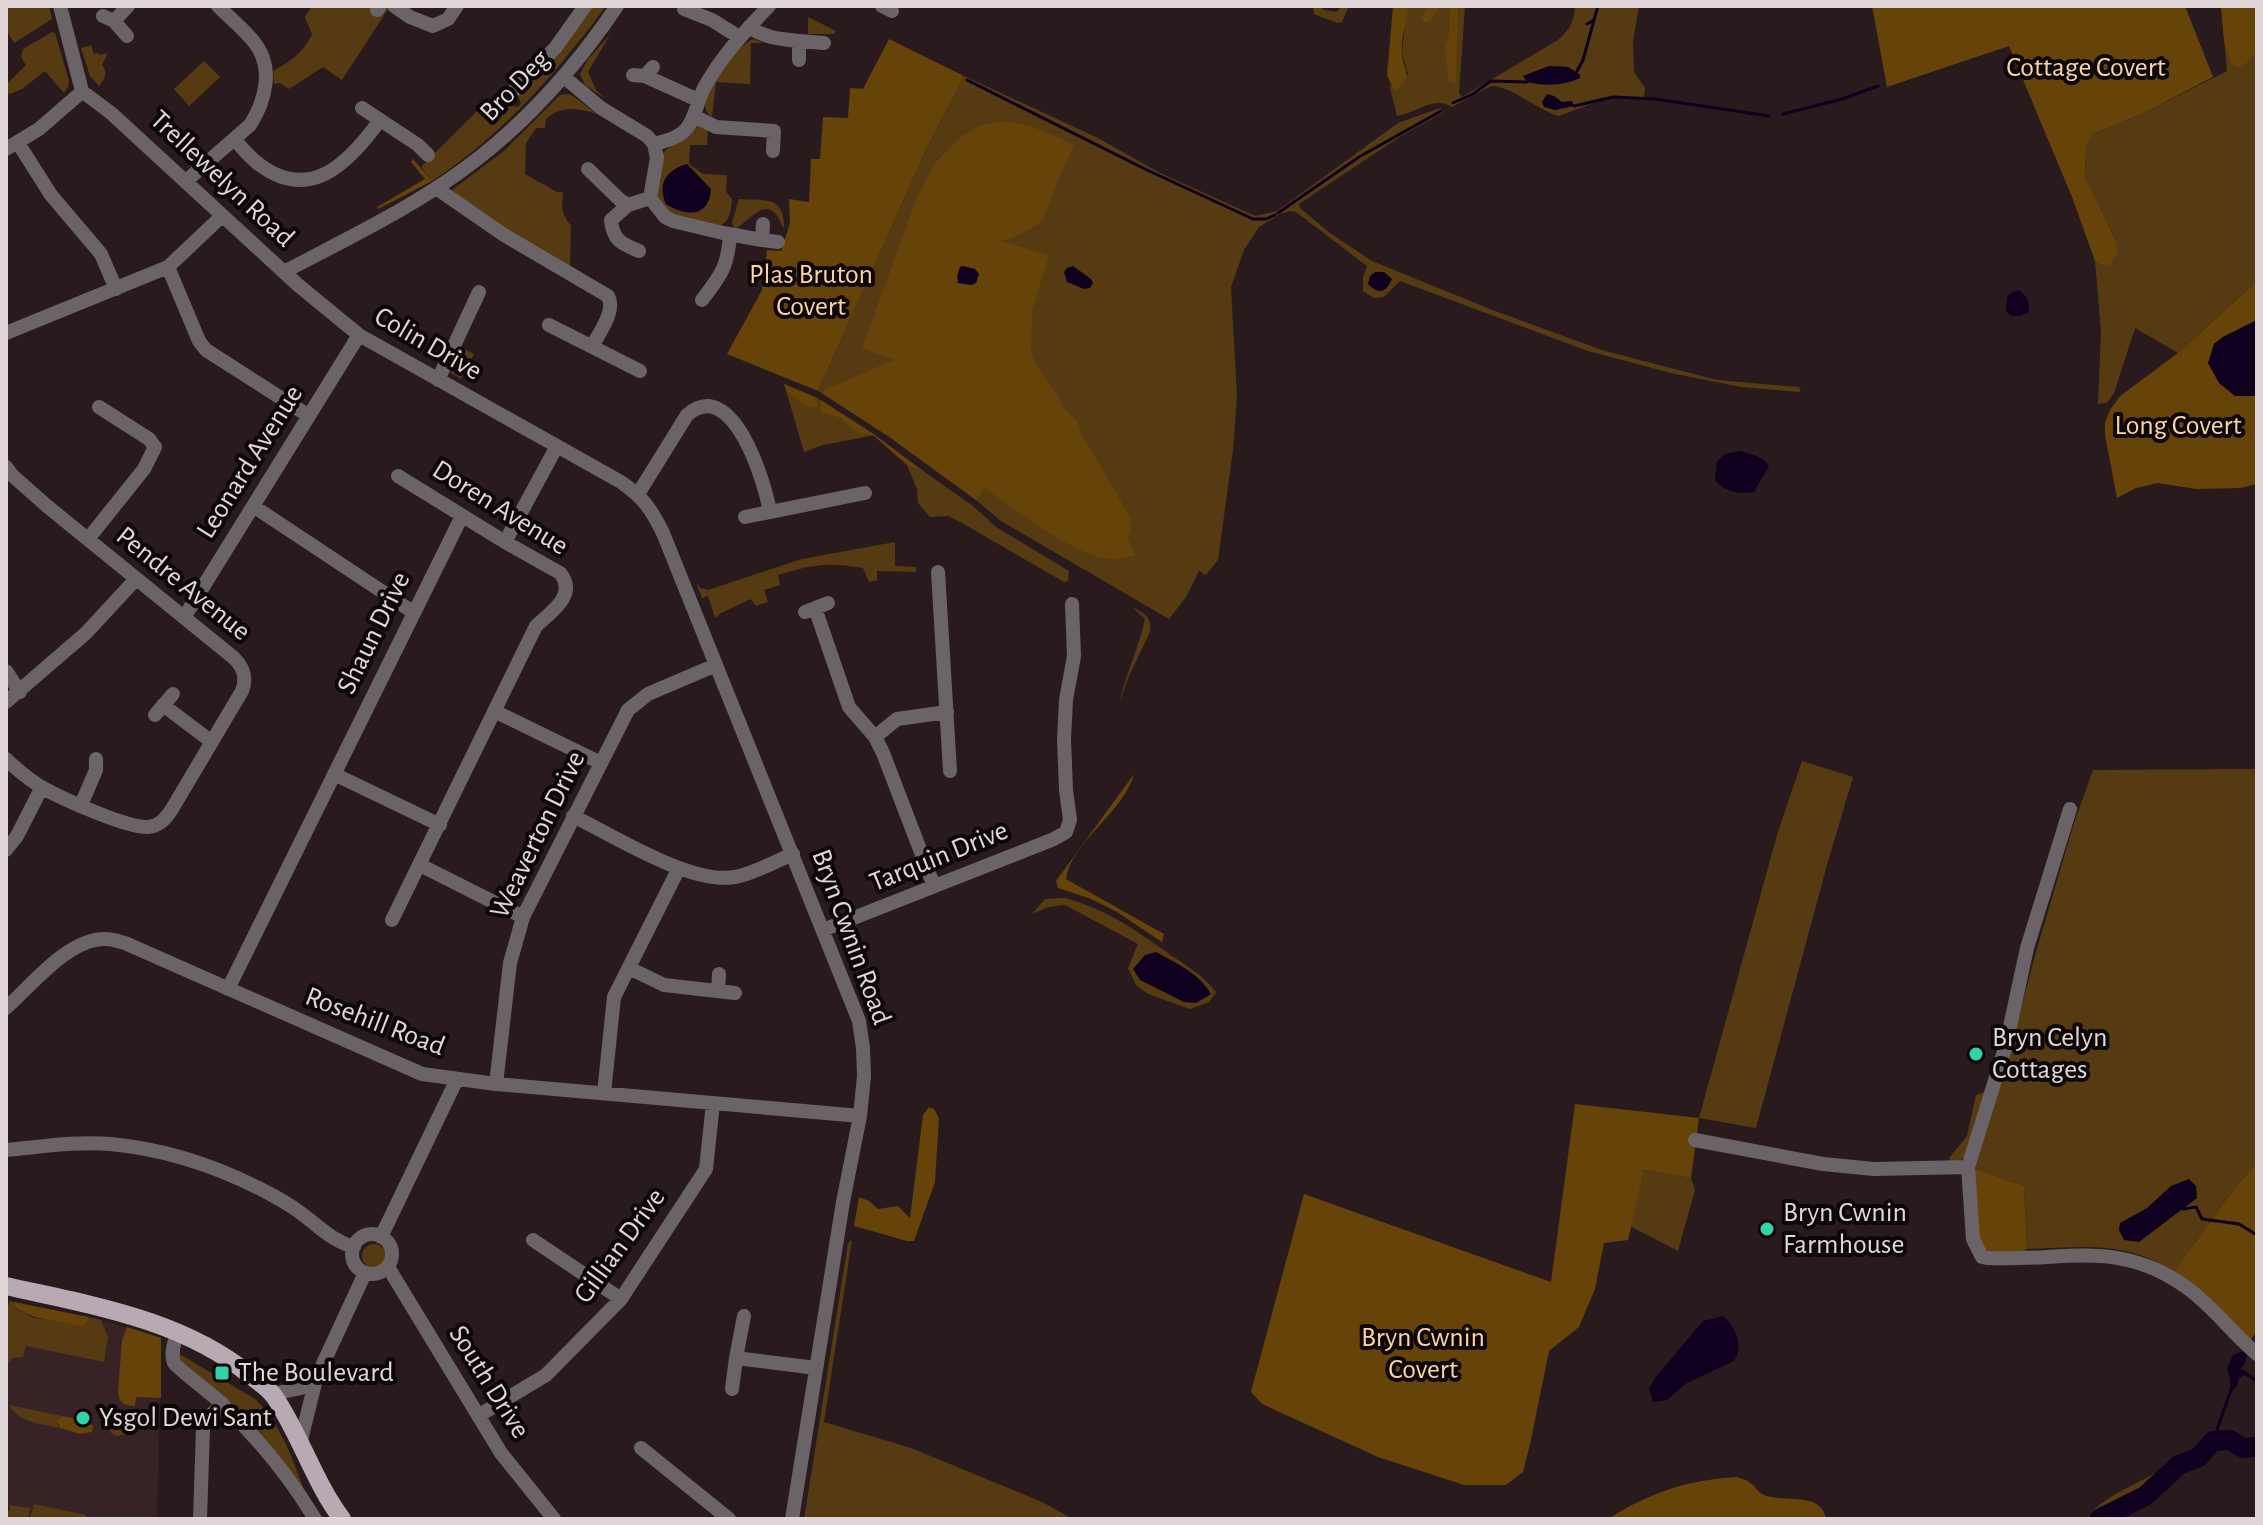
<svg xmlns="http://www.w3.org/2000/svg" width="2263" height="1525" font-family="'Alegreya Sans',sans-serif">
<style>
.built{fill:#372225}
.green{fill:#563b12;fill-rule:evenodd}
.forest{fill:#654309}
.water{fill:#0f0020}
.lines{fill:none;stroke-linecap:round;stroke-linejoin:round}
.stream{stroke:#0f0020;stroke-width:3}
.river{stroke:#0f0020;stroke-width:20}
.minor{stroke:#6a6468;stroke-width:14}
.major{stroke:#b7aab3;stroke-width:18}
.poi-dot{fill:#31d4a9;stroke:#0d0708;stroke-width:3}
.labels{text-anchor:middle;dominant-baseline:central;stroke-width:8;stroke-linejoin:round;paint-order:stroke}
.park-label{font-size:28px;fill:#fbd4a0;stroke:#0d0708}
.street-label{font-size:28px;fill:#e1d7d8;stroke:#0d0708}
.poi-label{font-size:28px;fill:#e1d7d8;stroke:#0d0708;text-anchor:start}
</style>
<rect width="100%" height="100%" fill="#291b1d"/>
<path class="built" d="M9,1301L101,1320L161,1338L157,1519H6V1318Z"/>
<path class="green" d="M6,6H49L52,19L14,43L8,33Z
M312,6H374L388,9L342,80L323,67L289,89L280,83L274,84L273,71C291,61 303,53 312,34L305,17Z
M590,6H606C557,72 502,136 432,181L421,167L481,107C493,113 505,104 518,107L521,104L518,96Z
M1313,6H1321L1324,10L1337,12L1341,6H1349L1342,22L1338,23L1314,14Z
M1407,6H1465L1459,93L1462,97L1558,40C1570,29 1574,22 1575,6H1639L1633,41L1634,72L1645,88L1644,97L1606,98L1559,116C1537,110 1510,85 1491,86L1452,107C1433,95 1417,113 1397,116L1389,84L1393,89L1408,74L1402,53ZM1549,66L1568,67L1580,75L1559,84H1549Z
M2221,6H2257V281L2178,353L2135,328L2114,393L2107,403L2098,404L2101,332L2095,261L2101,265L2116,241L2085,176L2086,148L2093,134L2144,113L2227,71Z
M808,17L836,31L834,34H808Z
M52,32L55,33L69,81L68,87L64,93L45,71L22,89L10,94L6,91V85L26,65L21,57L23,49Z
M610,35L588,72L596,90L606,99L585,85L580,74L588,59Z
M754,39L763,43H751L750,84L716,82L712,117C708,113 706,113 705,106C703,90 739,42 754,39Z
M91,45L94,54L98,53L99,55L108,53L102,65C108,73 105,78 99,86L90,76L81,48Z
M204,61L220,77L189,106L174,89Z
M964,76L1098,138L1158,172L1255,216L1277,211L1398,123L1440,108L1444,112L1401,136L1299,204L1300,208L1330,233L1372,261L1490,309L1566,337L1605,351L1717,380L1798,387L1801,390L1799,392L1741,387L1671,373L1588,351L1400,281L1384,297L1374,298L1363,291V277L1367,266L1296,212L1290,211L1280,214L1259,227L1244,250L1231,287L1237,396L1233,450L1218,560L1206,575L1199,571L1186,597L1169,619L1001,521L976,500L888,436L818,391L925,152Z
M568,94L573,96L597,114C578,108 561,105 546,119L545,128H536L526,143L525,174L557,192H563C562,211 560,211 571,226L570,266L525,241L455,197L452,190L504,151L560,95Z
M695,125L708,128L707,145H690L689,164L703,174L727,175L726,192L732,199C731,211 730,221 719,227L669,213L658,201L657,177L663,153L668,148L684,139Z
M739,199C764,201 785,195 784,229C781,225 780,221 778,217C764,195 747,225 734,229L732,222Z
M461,347L474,354L461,379L451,373L450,370Z
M784,384L817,398L875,435L823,445L804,452Z
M907,465L926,473L973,506L996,527L1069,571L1068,581L1064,582L962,523L948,516L930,517L918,503L917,489Z
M895,542V566L916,567V572L877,571V580L869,582L863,568C825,562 814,564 778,575L780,585L764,590L768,602L756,606L751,599L721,613L715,618L708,596L702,598L696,583L700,588L708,590L802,559Z
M1132,607C1145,613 1152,618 1150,632L1129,676L1120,701C1126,673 1139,647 1145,619Z
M1802,761L1853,777L1827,865L1756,1128L1699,1118L1777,835Z
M2257,769V1162L2228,1197L2173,1273C2164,1268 2155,1260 2145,1257C2108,1242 2066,1248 2027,1249L2024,1186L1976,1169L1973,1162L2008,1057L2036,952L2074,823L2093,770Z
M1065,898C1108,910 1132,928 1168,953C1185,965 1203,975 1216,992L1209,1002L1190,1009L1148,994L1136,985L1128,968L1138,944L1065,905L1049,907L1032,914L1045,899Z
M1985,1092L1965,1158L1952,1163L1949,1158L1967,1136L1976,1095Z
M1644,1170L1691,1178L1695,1190L1678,1251L1630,1226Z
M852,1240L824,1422L911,1448L1042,1502L1073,1519H804L848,1243Z
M362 1256a12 12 0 1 1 24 0a12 12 0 1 1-24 0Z
M9,1301L14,1302L15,1308L33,1318L86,1324L89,1317L101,1320L108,1337L104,1362L26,1346L23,1357L12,1358L6,1367V1318Z
M178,1353L255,1399C280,1423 291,1455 303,1487H301L180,1365Z
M9,1405L62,1416L57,1424L60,1428C41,1424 20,1423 9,1405Z
M115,1413L122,1414L138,1424V1432L116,1436L111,1433V1415Z
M2170,1464L2173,1467L2143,1495L2091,1519H2087C2098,1497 2148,1480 2170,1464Z
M34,1504L86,1515L85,1519H30Z
M10,1505L30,1508L28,1519H6V1511H10Z"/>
<path class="forest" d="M1393,6H1407L1408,11C1406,24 1401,40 1402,53C1403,71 1414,74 1398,90L1393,89L1387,75Z
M1428,6H1458L1456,83L1449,82L1445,48L1449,34L1450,8L1446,7L1438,9L1430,21L1425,23L1422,21V17Z
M1872,6H2185L2213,77L2144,113L2093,134L2086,148L2085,176L2116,241L2118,252L2109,266L2101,265L2095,261L2072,197L2009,46L1887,87Z
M2221,6H2257V53L2250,57L2248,62L2239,68L2232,65L2224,41Z
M889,39L964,76L925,152L818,391L727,354L762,290L767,250L781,251L790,223L789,199L809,202L811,159H820L823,117L848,118L850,88L863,89Z
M1001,121L1029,125L1074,145L1058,180L1043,221L1013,238L1000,241L1049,255L1032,310L1031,353L1037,366L1057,394L1063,408L1078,423L1080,431L1130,517L1131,526L1128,538L1135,556C1127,557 1118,560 1110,559C1077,557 1013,509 985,488L976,500L888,436L822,393L828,388L894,360L862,348L917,197L935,163L959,138L982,125Z
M413,159L432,181L378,209L377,207L425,179L411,162Z
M2257,281V320L2223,337L2214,344L2235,396H2257V484L2240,488L2196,489L2158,483L2136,488L2117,498L2105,435V423L2110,410L2120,396L2178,353Z
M784,384L817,398V408L807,406L787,392Z
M821,400L875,435L926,473L907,465L873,435L858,433L841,418L823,413L820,409Z
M1134,774C1124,812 1071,842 1066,879L1164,934L1162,942L1117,912L1091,899L1058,888L1056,881Z
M1575,1104L1699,1118L1691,1178L1644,1170L1628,1240L1604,1243L1595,1289L1579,1327L1549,1351L1531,1440L1523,1472L1506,1485H1464L1378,1457L1262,1404L1251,1392L1304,1194L1551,1282Z
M929,1107L934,1109L939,1118L935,1182L914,1241H907L854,1226L859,1197L869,1201L878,1209L898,1206L910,1218L923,1115Z
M2257,1162V1330L2251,1340L2173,1273L2228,1197Z
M1976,1169L2024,1186L2027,1249L2020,1253L1993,1254L1982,1248L1975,1239L1970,1175Z
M14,1302L89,1317L86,1324L81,1326C59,1320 34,1321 15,1307Z
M127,1327L161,1338V1398L136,1397L135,1406C124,1406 119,1403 118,1392L122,1340Z
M62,1416L87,1421L93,1426L92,1432L80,1434L60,1428L57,1421Z
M1737,1477C1741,1479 1746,1479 1749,1482C1756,1486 1757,1492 1764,1495C1784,1503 1822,1491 1826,1519H1608C1651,1492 1687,1480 1737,1477Z"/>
<path class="water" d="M1549,66L1568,67L1580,75V78C1563,86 1544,86 1527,82L1523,76Z
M1547,94L1554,96L1562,102L1572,101L1574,106L1555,110L1544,107L1542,102Z
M687,164L711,189C709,218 686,217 666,204C657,184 666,170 687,164Z
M963,266L975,269L979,274L976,283L971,285L958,283L957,276L960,267Z
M1073,266L1091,279L1093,283L1090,288L1084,289L1067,282L1064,272L1067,268Z
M1375,272H1384L1392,279C1386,293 1378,295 1368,284L1370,276Z
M2018,290C2028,296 2029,301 2029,312L2020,316H2011L2006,311L2007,297L2011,293Z
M2257,320V396H2235L2219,383L2208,363L2214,344L2223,337Z
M1740,451C1750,454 1763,456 1769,466L1754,492C1740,494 1724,492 1715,480L1717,461L1725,454Z
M1156,952C1176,963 1200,974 1211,994L1196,1003L1184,1002L1140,980L1133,969L1145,955Z
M2189,1179L2196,1186L2197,1198L2139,1242L2124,1240L2119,1230L2120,1223L2147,1208L2171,1186Z
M1723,1316C1735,1326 1744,1346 1734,1361L1687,1383L1667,1400L1653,1402L1649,1389L1655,1378L1703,1321Z
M2243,1351L2247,1355L2244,1365L2240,1369L2246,1371L2245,1375L2239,1378L2237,1386L2230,1394V1380L2227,1368L2233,1355Z"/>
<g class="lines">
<path class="stream" d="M1587,24L1594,20L1598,6
M1576,73L1583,60L1594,20
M967,80L1147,170L1253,219H1266L1275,215
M1453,103L1473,94L1491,81L1527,82
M1574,106L1613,97L1655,99L1769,116
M1783,114L1842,99L1878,86
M1278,213L1359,157L1441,111
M2183,1209L2196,1207L2202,1219L2239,1224L2257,1235
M2243,1372L2257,1381
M2213,1441L2231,1390"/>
<path class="river" d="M2099,1519L2145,1496L2179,1465L2199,1457L2213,1441L2230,1440L2243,1448L2257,1447"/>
<path class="minor" d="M60,6L81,87
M394,6L410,17L433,26L448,19L457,6
M882,6L892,11
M684,9L712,20L739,37
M377,10L380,6
M103,16L114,21L127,36
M114,21L128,6
M749,27C765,38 780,39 799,41V60
M799,41L824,43
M633,75L645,76L653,67
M645,76L698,100
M564,77L601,108L647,136L654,144
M87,95L111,113L298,285L359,335L621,482C644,498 651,509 663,533L859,1021L863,1048L864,1076L860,1116L843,1202L792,1519
M499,106L556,47L585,6
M362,108L418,145L428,155
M694,116L716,127L774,131L773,151
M234,139C241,147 248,155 256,162C309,205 349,163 380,120
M18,143L51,195L101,254L116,289
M6,149L39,129L77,96
M588,169L620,200L628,205
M186,181L250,125C266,100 274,67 254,42C244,29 230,18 218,6
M436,188L504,235L608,296C616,311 600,331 593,345
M650,198L657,158L654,144C666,141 679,138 687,128C696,116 697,101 704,88C720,58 745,31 769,6
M650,198L665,217L673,221L723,233L762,240L763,224
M762,240L778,242
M639,251C622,244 613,241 611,220L628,205L650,198
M168,267L199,341L206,350L309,416
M284,272C337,244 393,217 444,183C512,138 571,74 617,6
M702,300C721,275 728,267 730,234
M549,325L640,371
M6,333L168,267L222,216
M438,380L479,292
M6,467L13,476L47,506L234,658C244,668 247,678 242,691L172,809C166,818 160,826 148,827C126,828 61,798 41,787C29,779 16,769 6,759
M638,494L687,415C733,375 765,483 770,512
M253,506L413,612
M745,517L865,493
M88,539L144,469L155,447L149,439L99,407
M505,542L557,446
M938,572L950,771
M815,608L849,707L875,737L883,753L934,886
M805,612L828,603
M185,616L359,335
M6,671L20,692
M6,702L86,633L136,579
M163,705L212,742
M494,711L601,763
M155,715L173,694
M875,737L897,719L947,712
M334,774L440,825
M81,805L96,770V759
M2070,809L2027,948L2006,1045L1968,1167L1973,1239L1982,1257L1987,1258C2065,1262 2120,1237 2190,1290C2215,1309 2233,1334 2257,1354
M573,816C614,836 691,885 735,877C755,873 774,862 793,854
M6,850L17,836L42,787
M420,865L523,917
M392,920L536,626C551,612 578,595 560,573L505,542L398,476
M823,930L1054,839L1066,832L1070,820L1066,790L1064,739L1066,700L1074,656L1072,604
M629,968L664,985L735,993
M228,989L462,516
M718,990L719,974
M6,1008C32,985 69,937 107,939C113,939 120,942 125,943L422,1074L496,1084L860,1116
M496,1084L510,963L523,917L628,710L648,694L716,665
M604,1093L614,997L679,868
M1695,1140L1823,1164L1874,1169L1968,1167
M6,1150C40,1147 76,1141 110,1144C166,1149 222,1168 272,1195C281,1200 290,1205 298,1211C318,1225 330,1240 354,1247
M352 1254a20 20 0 1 1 40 0a20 20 0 1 1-40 0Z
M381,1237L457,1079
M533,1240L621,1299
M388,1267L501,1453L554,1519
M744,1316L736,1358L816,1368
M177,1332C175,1342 170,1353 174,1363C177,1368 213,1395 221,1403C259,1439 288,1474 315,1519
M732,1389L736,1358
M273,1394L301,1388L316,1379L365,1273
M478,1416L546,1375L621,1299L706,1169L713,1103
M300,1444L316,1379
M641,1448L729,1519
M200,1519L203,1428L206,1421L222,1403"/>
<path class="major" d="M6,1286C90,1305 182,1319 251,1376C259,1382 268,1388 274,1396C300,1434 314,1482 342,1519"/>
</g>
<g class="poi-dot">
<circle cx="1976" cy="1054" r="8"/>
<circle cx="1767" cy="1229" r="8"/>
<rect x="214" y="1365" width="16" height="16" rx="4"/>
<circle cx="83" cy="1418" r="8"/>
</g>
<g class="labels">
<g class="park-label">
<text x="2086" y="68">Cottage Covert</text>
<text x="811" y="275">Plas Bruton<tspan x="811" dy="32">Covert</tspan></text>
<text x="2178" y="426">Long Covert</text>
<text x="1423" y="1338">Bryn Cwnin<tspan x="1423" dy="32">Covert</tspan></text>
</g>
<g class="street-label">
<text transform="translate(515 86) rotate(-46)">Bro Deg</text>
<text transform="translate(222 179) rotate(43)">Trellewelyn Road</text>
<text transform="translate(428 344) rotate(30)">Colin Drive</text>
<text transform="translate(250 462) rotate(-58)">Leonard Avenue</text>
<text transform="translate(500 508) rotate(32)">Doren Avenue</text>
<text transform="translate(183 584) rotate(39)">Pendre Avenue</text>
<text transform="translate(374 633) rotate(-64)">Shaun Drive</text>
<text transform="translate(538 835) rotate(-64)">Weaverton Drive</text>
<text transform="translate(939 857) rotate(-22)">Tarquin Drive</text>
<text transform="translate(851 937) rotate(70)">Bryn Cwnin Road</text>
<text transform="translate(375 1022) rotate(21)">Rosehill Road</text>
<text transform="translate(620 1246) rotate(-54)">Gillian Drive</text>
<text transform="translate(489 1382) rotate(58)">South Drive</text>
</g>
<g class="poi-label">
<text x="1992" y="1038">Bryn Celyn<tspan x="1992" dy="32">Cottages</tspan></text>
<text x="1783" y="1213">Bryn Cwnin<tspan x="1783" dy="32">Farmhouse</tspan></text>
<text x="238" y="1373">The Boulevard</text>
<text x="99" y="1418">Ysgol Dewi Sant</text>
</g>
</g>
<rect width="2263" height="1525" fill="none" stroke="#e1d7d8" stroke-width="16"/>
</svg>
